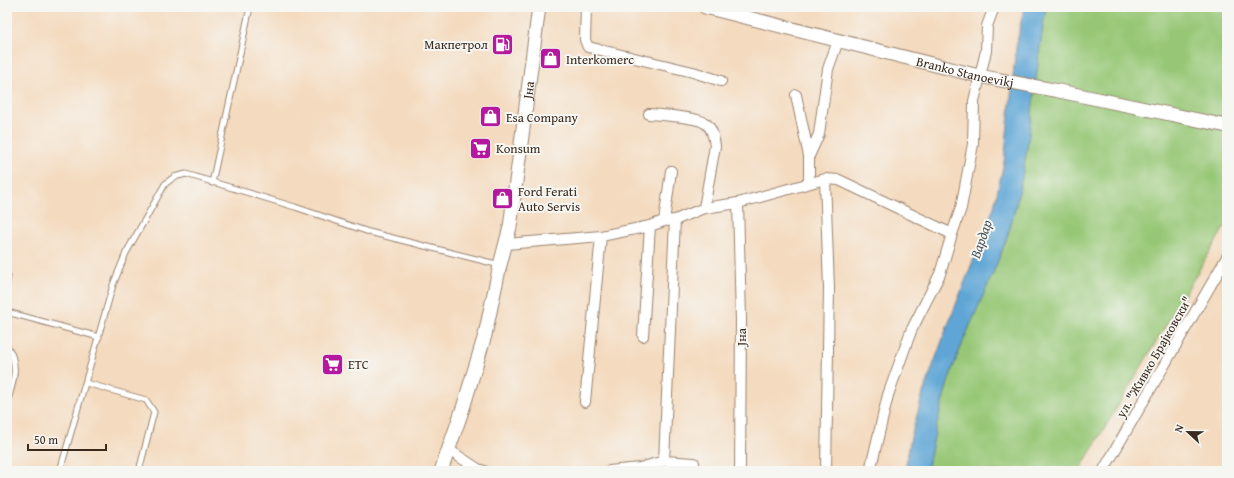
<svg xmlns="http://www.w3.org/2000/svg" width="1234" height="478" font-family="'Gentium Book Plus',serif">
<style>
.green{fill:#97c776;stroke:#69784a}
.water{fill:#5fa6d6;stroke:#4d687a}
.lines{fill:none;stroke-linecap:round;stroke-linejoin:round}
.service-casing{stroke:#98826e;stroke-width:7}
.minor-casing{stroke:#98826e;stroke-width:12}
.tertiary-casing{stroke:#98826e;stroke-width:15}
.service{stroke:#fff;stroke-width:5}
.minor{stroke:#fff;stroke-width:10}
.tertiary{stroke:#fff;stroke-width:13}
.labels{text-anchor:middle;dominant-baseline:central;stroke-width:4;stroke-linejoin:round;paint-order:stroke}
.poi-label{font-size:13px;fill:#3b2a1e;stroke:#f6f6f2;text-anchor:start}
.street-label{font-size:13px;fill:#3b2a1e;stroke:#f6f6f2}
.water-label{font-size:14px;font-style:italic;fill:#48555e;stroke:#f6f6f2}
</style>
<rect width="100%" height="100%" fill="#f6f6f2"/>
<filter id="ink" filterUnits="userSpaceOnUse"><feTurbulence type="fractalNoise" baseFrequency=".025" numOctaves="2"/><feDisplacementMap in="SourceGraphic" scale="8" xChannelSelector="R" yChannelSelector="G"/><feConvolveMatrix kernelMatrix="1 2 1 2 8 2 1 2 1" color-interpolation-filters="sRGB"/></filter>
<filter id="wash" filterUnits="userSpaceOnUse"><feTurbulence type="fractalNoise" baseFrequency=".012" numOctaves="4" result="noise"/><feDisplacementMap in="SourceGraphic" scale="16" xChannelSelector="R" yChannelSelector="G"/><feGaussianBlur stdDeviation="0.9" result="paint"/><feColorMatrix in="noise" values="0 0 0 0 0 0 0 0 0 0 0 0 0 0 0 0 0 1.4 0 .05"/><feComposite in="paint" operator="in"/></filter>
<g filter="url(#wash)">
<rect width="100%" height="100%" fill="#f4dabe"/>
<path class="green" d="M1046,7H1227V223L1079,471H927C935,431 943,392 958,354C973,314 994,275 1008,234C1031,160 1033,83 1046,7Z"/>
<path class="water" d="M1024,7H1046C1033,83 1031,160 1008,234C994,275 974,314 958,354C943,392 935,431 927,471H905L910,441L923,393L946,330L994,207L1004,162L1016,48Z"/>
</g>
<g filter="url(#ink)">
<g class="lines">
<defs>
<path id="service" d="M212,183L250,7
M7,282L8,276
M7,312L99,337
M7,346C20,364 13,384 7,403
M86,383L146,400L154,412L139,471
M60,471L113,285L126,253L165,184L174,177L186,174L295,207L369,232L500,265"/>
<path id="minor" d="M586,7L585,40L588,47L693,72L721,81
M796,95L809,156
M649,114C662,115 696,117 705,123C712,127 714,138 715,146L704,208
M825,179L829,288L826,471
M809,183V156L819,134L828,69L838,41
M738,203L741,320L740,471
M664,221L671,171
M506,244L601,236L650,226L664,221L675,220L704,208L738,203L825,179L839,180L952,234L961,208L973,144L974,101L986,51L987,26L994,7
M643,336L650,226
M585,402L601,236
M449,450L478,469L484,471
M664,461L675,220
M609,471L640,468L664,461L694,463L695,471
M870,471L888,395L911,331L940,274L952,234
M1103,471L1227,257"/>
<g id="tertiary">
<path id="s1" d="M705,7L979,76L1059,91L1227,126"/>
<path id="s2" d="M441,471L463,408L485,335L500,265L510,227L539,7"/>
</g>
</defs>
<use href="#service" class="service-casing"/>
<use href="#minor" class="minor-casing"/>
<use href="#tertiary" class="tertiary-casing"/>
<use href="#service" class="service"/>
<use href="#minor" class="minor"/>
<use href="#tertiary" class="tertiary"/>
</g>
</g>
<defs>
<symbol id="fuel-square" viewBox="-11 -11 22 22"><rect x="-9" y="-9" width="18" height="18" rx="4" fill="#b5179e" stroke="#f6f6f2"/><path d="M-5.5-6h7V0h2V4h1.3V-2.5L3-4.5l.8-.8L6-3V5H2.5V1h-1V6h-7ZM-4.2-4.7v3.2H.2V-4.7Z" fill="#fff"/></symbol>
<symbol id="shop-square" viewBox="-11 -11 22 22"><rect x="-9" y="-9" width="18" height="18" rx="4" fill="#b5179e" stroke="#f6f6f2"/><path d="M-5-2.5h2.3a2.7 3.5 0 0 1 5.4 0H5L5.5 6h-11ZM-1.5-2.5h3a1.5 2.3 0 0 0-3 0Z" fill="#fff"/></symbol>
<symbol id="supermarket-square" viewBox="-11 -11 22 22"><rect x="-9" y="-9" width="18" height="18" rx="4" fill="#b5179e" stroke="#f6f6f2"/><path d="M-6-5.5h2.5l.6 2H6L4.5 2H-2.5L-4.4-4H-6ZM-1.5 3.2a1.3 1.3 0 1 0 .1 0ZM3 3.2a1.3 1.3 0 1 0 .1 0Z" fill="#fff"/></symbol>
</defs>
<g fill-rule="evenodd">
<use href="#fuel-square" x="490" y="32" width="25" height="25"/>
<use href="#shop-square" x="538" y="46" width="25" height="25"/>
<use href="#shop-square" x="478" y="104" width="25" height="25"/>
<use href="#supermarket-square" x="468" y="136" width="25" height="25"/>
<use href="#shop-square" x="490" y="186" width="25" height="25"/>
<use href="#supermarket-square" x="320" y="352" width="25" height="25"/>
</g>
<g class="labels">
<g class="poi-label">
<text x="488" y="44" text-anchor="end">Макпетрол</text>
<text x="566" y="59">Interkomerc</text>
<text x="506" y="117">Esa Company</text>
<text x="496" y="148">Konsum</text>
<text x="518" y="191">Ford Ferati<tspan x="518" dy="15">Auto Servis</tspan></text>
<text x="348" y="364">ETC</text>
</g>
<g class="street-label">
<text stroke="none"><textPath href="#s1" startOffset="268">Branko Stanoevikj</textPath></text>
<text stroke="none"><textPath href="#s2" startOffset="392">Јна</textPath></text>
<text transform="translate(741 337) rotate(-90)">Јна</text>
<text transform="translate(1154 357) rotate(-60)">ул. "Живко Брајковски"</text>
</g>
<g class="water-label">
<text transform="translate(981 239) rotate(-71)">Вардар</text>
</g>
</g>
<rect width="1234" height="478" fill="none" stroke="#f6f6f2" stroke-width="24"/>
<g transform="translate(1188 432) rotate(292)" stroke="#f6f6f2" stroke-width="3" paint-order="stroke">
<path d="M0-3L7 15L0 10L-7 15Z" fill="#3b2a1e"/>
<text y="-6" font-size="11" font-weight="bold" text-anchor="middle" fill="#3b2a1e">N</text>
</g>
<path d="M28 444v6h78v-6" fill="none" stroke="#3b2a1e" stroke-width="2"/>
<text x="34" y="444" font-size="12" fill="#3b2a1e" stroke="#f6f6f2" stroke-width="3" paint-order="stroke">50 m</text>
</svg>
